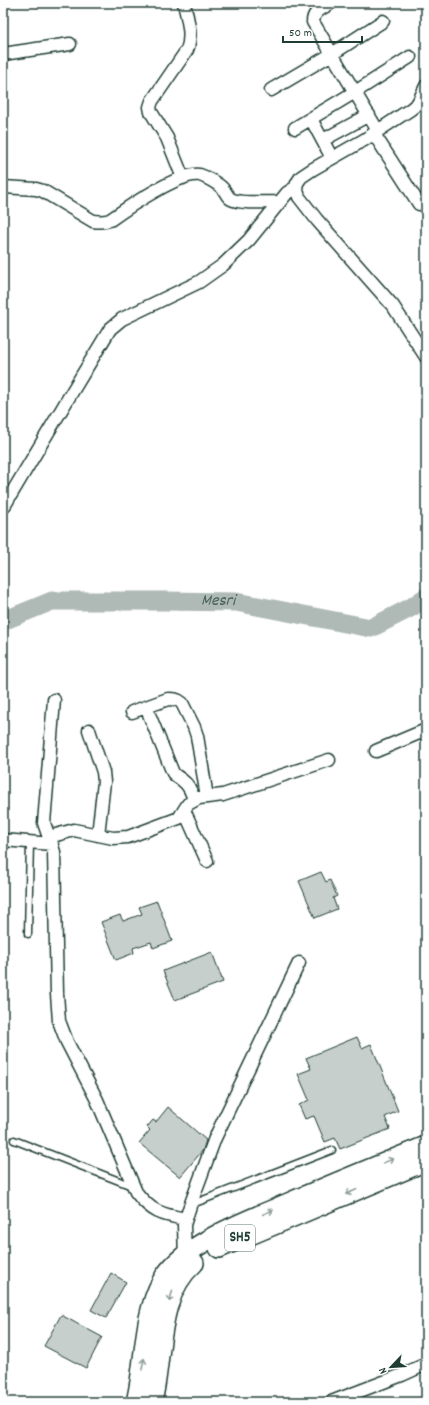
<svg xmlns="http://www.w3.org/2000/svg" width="429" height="1405" font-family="Dekko,sans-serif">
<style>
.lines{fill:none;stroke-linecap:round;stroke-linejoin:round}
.river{stroke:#afbab7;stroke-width:19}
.building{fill:#c7cfcc;stroke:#1f3d34}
.service-casing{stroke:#1f3d34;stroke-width:9}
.minor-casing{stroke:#1f3d34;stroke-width:15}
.primary-casing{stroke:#1f3d34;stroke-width:22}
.service{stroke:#fff;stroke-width:6}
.minor{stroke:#fff;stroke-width:12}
.primary{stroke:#fff;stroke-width:19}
.oneway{stroke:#8f9e9a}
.labels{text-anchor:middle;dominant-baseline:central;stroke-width:4;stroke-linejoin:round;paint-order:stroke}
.shield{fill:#fff;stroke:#627771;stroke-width:1}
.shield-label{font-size:15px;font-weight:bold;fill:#1f3d34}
.water-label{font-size:17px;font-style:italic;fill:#4a625b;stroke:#fff}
</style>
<rect width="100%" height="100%" fill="#fff"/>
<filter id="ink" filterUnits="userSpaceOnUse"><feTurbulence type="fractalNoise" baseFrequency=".025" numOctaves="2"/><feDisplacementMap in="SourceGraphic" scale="8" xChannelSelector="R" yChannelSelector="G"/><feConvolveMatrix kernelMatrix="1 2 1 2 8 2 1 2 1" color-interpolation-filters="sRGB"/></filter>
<g filter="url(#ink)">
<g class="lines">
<path class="river" id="s1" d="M3,621L52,601H165L236,602L371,628L412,607L426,597"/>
</g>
<path class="building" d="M321,872L326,882L330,880L337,896L333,898L337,909L315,918L299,881Z
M157,901L172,941L153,948L151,942L133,948L134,953L116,960L101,922L120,915L123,921L142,914L139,907Z
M212,952L223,982L175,1000L163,971Z
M357,1037L362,1048L371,1044L398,1111L385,1117L390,1129L340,1149L335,1138L325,1142L314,1116L305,1119L299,1105L309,1100L298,1074L311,1069L306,1058Z
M168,1107L206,1140L203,1150L180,1177L139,1143L150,1130L147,1127L153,1120L156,1122Z
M111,1273L126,1282L106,1318L91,1310Z
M61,1315L102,1337L86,1368L44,1346Z"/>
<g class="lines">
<defs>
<path id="service" d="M28,934L30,842
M14,1140L132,1186
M190,1205L332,1150"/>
<path id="minor" d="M331,3C323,8 313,11 313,22L378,131
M3,54L70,44
M426,86L418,103L411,109L364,140L313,169L301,177L297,183L296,187L299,197L317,220L393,306L426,357
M271,90L332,54L383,21
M311,119L332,158
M295,128L355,92L410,57
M374,134L419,204
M323,140L369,115
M183,178L167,138L151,112L150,107L152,101L187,50C193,35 187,18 184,3
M3,187L36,189L43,191L93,221C100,222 104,222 110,220C127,208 181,171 200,175C206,177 219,184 223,189C226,192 227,197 231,199C239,204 269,202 280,202
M3,508L75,387L110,329L122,319L199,282L223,265L249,240L287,193L296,187
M54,700L44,823L54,852L57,994L59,1021L67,1042L97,1100L136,1192C151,1212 162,1215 186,1219
M146,707L173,773C176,777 179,777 183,781C189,785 192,793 194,800
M132,712L168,699C174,699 178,699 182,703L194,727L197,736L207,797
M89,730L103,772L104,782L98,835
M376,751L426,730
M184,810L207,861
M49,837L74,830L113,838L128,837L179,818L188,804L199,798L223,795L329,760
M3,840L52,844
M185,1260L184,1225L190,1206L215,1138L299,963
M331,1402L402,1375L426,1364"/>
<path id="primary" d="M219,1248L426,1161
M136,1402C146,1363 142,1318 162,1281C183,1243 247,1221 286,1204C332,1184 379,1165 426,1146
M152,1402C163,1356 156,1296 194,1263"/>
</defs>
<use href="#service" class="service-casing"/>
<use href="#minor" class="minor-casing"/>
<use href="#primary" class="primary-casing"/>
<use href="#service" class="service"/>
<use href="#minor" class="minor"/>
<use href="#primary" class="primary"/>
</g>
<defs><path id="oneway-shaft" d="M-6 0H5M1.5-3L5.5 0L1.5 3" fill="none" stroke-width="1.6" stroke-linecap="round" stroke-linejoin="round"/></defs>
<g class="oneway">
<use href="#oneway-shaft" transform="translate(388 1161) rotate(-22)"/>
<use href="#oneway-shaft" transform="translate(351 1192) rotate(157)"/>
<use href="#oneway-shaft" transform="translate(268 1212) rotate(-24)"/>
<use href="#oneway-shaft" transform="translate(171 1296) rotate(107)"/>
<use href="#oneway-shaft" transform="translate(143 1364) rotate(-80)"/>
</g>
</g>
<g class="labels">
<rect class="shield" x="225" y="1225" width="30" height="26" rx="3"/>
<g class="shield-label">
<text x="240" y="1238">SH5</text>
</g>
<g class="water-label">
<text stroke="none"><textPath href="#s1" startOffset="219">Mesri</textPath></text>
</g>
</g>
<rect width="429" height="1405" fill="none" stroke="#fff" stroke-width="16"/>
<rect x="8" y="8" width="413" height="1389" fill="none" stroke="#1f3d34" stroke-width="1.5" filter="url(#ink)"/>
<g transform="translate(391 1367) rotate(245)" stroke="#ffffff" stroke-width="3" paint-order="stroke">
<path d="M0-3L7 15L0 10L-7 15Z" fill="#1f3d34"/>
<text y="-6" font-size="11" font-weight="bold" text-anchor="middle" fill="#1f3d34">N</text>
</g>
<path d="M283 36v6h79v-6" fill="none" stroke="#1f3d34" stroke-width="2"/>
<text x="289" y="36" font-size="12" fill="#1f3d34" stroke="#ffffff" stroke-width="3" paint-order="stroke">50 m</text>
</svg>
